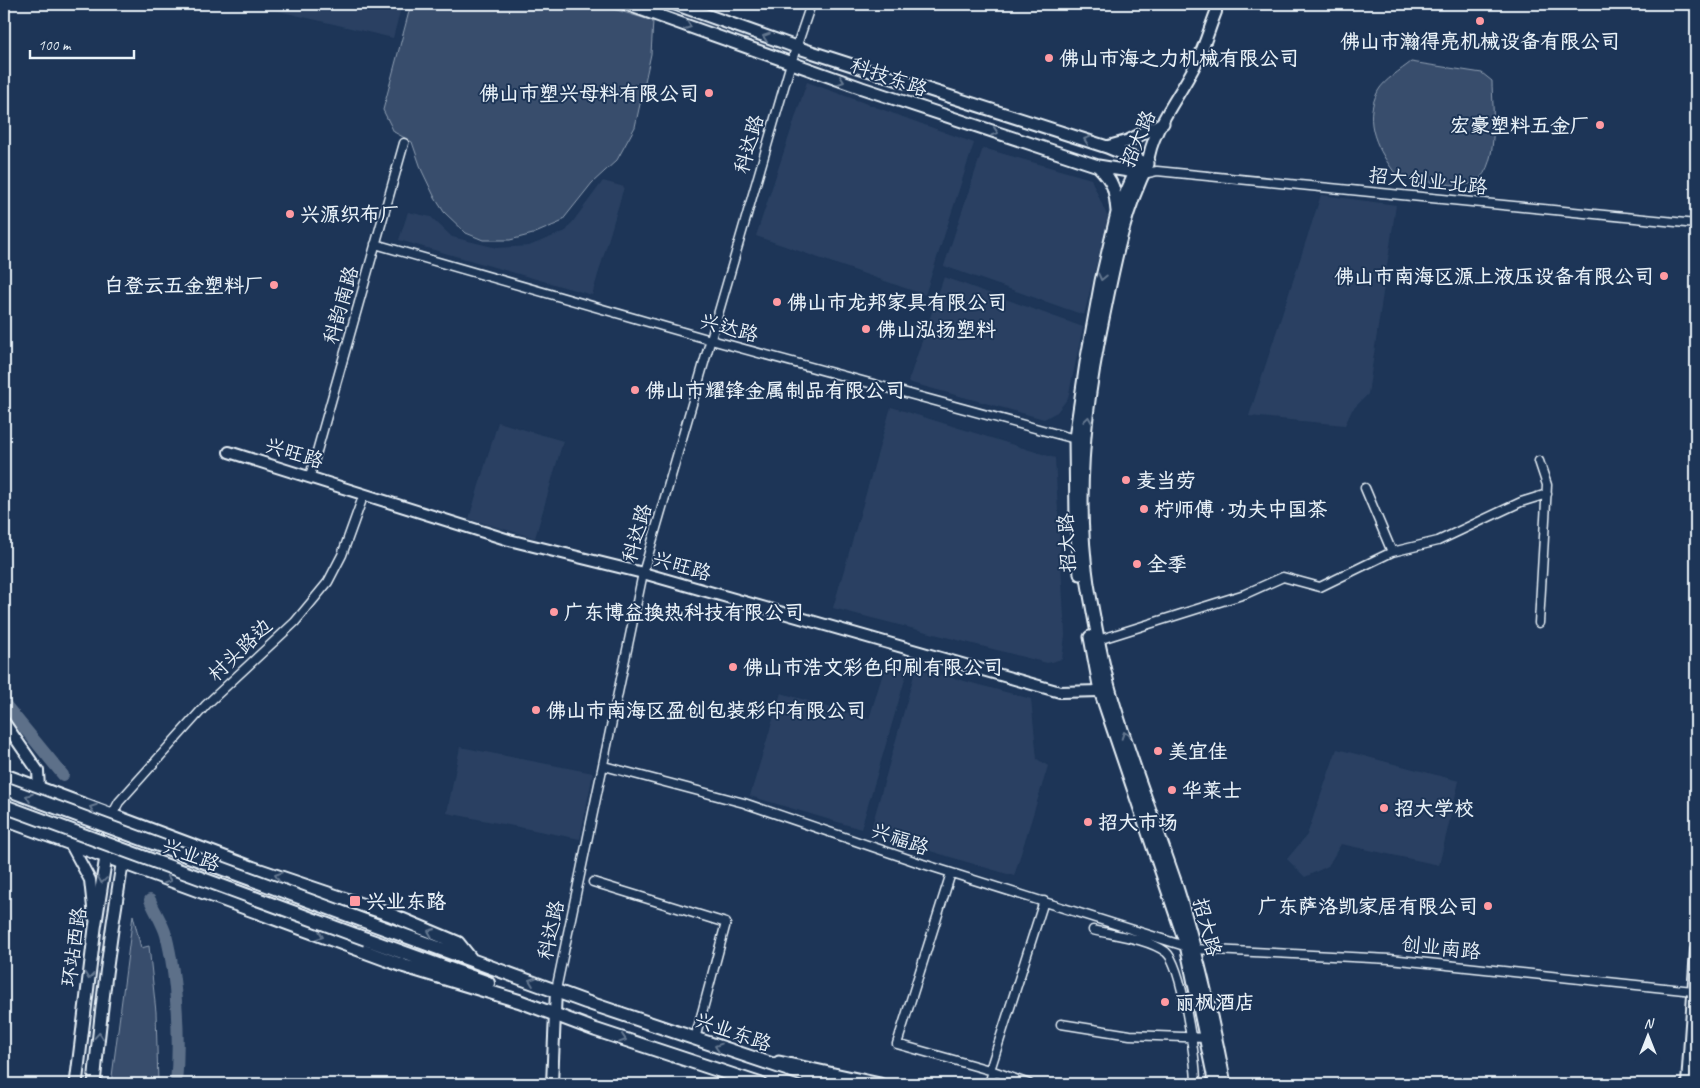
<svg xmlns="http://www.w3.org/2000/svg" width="1700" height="1088" font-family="Caveat,'LXGW WenKai TC',sans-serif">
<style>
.built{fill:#2a4162}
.green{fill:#374d6c;stroke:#909fb2}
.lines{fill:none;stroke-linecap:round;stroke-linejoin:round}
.river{stroke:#5d7089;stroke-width:12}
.minor-casing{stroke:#e8f1f8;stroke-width:11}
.tertiary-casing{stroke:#e8f1f8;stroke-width:14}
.secondary-casing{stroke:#e8f1f8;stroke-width:15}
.primary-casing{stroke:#e8f1f8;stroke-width:16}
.minor{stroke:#1d3557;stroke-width:8}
.tertiary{stroke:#1d3557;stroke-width:10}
.secondary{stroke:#1d3557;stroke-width:11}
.primary{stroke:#1d3557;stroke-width:12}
.primary-bridge-casing{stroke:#e8f1f8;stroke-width:16;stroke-linecap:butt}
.primary-bridge{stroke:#1d3557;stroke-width:12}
.oneway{stroke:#64778f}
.poi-dot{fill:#ff9aa2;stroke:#1d3557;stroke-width:2}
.labels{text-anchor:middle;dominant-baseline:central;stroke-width:4;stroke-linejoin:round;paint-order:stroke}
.poi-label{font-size:20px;font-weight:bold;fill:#e8f1f8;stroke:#1d3557;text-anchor:start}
.street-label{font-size:20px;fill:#e8f1f8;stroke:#1d3557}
</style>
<rect width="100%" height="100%" fill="#1d3557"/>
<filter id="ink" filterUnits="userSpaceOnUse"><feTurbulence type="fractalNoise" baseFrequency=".02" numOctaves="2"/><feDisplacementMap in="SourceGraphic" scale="10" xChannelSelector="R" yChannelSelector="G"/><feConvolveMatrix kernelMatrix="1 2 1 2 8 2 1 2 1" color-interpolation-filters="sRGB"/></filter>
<g filter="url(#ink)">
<path class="built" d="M249,4H402L393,38Z
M807,82L974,143L925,295L756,236Z
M983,148L1091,179L1108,218L1084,315L944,266Z
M603,181L624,187L592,295L399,240L408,212L431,217L452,237L497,248L529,246L566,231Z
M1321,195L1396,205L1368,394L1352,410L1345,425L1249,416Z
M944,277L1083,327L1068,398L1057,412L1044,419L908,382Z
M891,407L1055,458L1065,635L1062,659L1047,663L833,608Z
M498,422L563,441L535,538L469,519Z
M886,663L908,669L861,829L750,796L781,693L869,719Z
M916,668L1031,699L1037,759L1048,766L1014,876L870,833Z
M460,747L593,773L580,839L447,813Z
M1337,749L1459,781L1439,865L1341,844L1328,866L1305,877L1287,859L1307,835Z"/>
<path class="green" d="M411,4H597L653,21L651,54L635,127L617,160L592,183L561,222L533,234L510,240H483L466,233L444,212L435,198L422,171L412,142L394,132L383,110Z
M1411,62L1482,73L1492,81C1492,106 1502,175 1470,184C1457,188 1413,179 1398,177C1378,151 1362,122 1378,91C1384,80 1401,70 1411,62Z
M133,915L141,948L149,946L156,1012L158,1084H111Z"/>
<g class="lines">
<path class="river" d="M4,703L63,775
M150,900C155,912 163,924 166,935C177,977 180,1042 176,1084"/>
<defs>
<path id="minor" d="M1143,174L1157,171L1696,224
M375,244L711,340L1079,440
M310,476L404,143
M1365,488L1392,552
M1539,623L1547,485L1539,461
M1098,640L1245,594L1283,577L1320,587L1392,552L1438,541L1521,502L1547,494
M604,766L744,803L923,864L1194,949L1390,959L1693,991
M112,815L119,802L206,705L295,622L328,582L342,555L364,494
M951,873L897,1044L993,1071L989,1084
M593,882L726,923L695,1039
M1093,930C1114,935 1149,939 1166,952C1182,965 1196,1061 1196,1084
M556,990L643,573L791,63L811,4
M1061,1024L1130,1035L1209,1038
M990,1070L1044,901
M993,1071L1029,1084"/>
<path id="tertiary" d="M1148,164C1150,130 1184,91 1198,59C1205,44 1210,27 1216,12V4
M229,452L509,540L643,573L1060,692L1100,691L1106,688
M4,722L38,771L39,788
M70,843L90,880L94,917
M552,1084L556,990
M1687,1084L1696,950"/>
<path id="secondary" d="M626,4L862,88L1098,166L1141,173
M675,4L796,47L1107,147L1148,164C1123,213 1114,266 1103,319C1085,404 1075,498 1088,584C1094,618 1100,653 1109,687C1127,752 1153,816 1175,881C1196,947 1212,1016 1225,1084
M1107,147L1128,141L1163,123
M1098,166C1114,182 1115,190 1117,211
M1080,574L1076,522L1075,438L1086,363L1101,281L1117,213L1137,168
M1090,637L1100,691L1186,945L1215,1084
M779,1062L880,1084
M76,1084L95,928L112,818
M94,1084C102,997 113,912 129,826"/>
<path id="primary" d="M4,775L253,868L389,914L458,943L470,958
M4,819L404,966L519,1001L596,1030L760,1084
M370,923L586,1002L831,1084
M366,939L488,983"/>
</defs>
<use href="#minor" class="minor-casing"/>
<use href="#tertiary" class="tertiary-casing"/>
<use href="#secondary" class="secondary-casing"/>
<use href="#primary" class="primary-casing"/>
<use href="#minor" class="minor"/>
<use href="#tertiary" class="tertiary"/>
<use href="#secondary" class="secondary"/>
<use href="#primary" class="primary"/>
<defs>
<path id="primary-bridge" d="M4,788L370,923
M4,806L366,939"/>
</defs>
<use href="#primary-bridge" class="primary-bridge-casing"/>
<use href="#primary-bridge" class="primary-bridge"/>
</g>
<defs><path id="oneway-chevron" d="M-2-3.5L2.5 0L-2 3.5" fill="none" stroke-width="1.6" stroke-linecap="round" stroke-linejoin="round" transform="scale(1.25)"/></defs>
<g class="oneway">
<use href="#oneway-chevron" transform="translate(688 26) rotate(20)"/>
<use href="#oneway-chevron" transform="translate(766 37) rotate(-161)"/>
<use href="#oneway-chevron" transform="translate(841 81) rotate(19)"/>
<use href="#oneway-chevron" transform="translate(995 132) rotate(18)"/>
<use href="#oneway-chevron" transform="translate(1087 140) rotate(-162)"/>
<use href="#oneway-chevron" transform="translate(1102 277) rotate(103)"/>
<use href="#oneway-chevron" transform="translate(1088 420) rotate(-82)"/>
<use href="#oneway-chevron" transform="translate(1125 735) rotate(-109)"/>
<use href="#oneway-chevron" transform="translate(29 797) rotate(-160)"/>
<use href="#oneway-chevron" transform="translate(93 808) rotate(-160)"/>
<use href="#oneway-chevron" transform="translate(278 876) rotate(-161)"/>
<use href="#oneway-chevron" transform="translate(102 880) rotate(98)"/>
<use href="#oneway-chevron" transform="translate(168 880) rotate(21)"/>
<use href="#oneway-chevron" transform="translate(431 932) rotate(-157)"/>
<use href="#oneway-chevron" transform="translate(320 936) rotate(20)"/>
<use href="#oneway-chevron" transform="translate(89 976) rotate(97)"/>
<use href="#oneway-chevron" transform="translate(532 981) rotate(-160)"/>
<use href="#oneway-chevron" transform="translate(99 1036) rotate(-85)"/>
<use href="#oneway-chevron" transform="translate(623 1039) rotate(18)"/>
<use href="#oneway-chevron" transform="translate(718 1047) rotate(-161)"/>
</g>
</g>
<g class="poi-dot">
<circle cx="1480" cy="21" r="5"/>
<circle cx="1049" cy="58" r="5"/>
<circle cx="709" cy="93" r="5"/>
<circle cx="1600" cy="125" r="5"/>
<circle cx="290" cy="214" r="5"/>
<circle cx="1664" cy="276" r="5"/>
<circle cx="274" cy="285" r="5"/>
<circle cx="777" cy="302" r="5"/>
<circle cx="866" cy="329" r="5"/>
<circle cx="635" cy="390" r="5"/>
<circle cx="1126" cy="480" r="5"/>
<circle cx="1144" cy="509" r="5"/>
<circle cx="1137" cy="564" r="5"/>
<circle cx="554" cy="612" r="5"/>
<circle cx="733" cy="667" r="5"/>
<circle cx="536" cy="710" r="5"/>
<circle cx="1158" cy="751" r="5"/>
<circle cx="1172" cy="790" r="5"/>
<circle cx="1384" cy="808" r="5"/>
<circle cx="1088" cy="822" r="5"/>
<rect x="349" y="895" width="12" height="12" rx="2.5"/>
<circle cx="1488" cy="906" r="5"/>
<circle cx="1165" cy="1002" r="5"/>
</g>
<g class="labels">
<g class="poi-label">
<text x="1480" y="41" text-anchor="middle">佛山市瀚得亮机械设备有限公司</text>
<text x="1059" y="58">佛山市海之力机械有限公司</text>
<text x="699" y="93" text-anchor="end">佛山市塑兴母料有限公司</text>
<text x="1590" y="125" text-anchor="end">宏豪塑料五金厂</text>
<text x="300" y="214">兴源织布厂</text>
<text x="1654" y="276" text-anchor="end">佛山市南海区源上液压设备有限公司</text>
<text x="264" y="285" text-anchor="end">白登云五金塑料厂</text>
<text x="787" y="302">佛山市龙邦家具有限公司</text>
<text x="876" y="329">佛山泓扬塑料</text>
<text x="645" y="390">佛山市耀锋金属制品有限公司</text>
<text x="1136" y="480">麦当劳</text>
<text x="1154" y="509">柠师傅 · 功夫中国茶</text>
<text x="1147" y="564">全季</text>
<text x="564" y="612">广东博益换热科技有限公司</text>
<text x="743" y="667">佛山市浩文彩色印刷有限公司</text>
<text x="546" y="710">佛山市南海区盈创包装彩印有限公司</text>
<text x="1168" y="751">美宜佳</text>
<text x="1182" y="790">华莱士</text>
<text x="1394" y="808">招大学校</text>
<text x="1098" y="822">招大市场</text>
<text x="366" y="901">兴业东路</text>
<text x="1478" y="906" text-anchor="end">广东萨洛凯家居有限公司</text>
<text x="1175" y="1002">丽枫酒店</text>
</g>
<g class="street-label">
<text transform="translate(889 77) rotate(19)">科技东路</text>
<text transform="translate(1138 139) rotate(-67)">招大路</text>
<text transform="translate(749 144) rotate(-74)">科达路</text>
<text transform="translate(1428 181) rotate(6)">招大创业北路</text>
<text transform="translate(341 305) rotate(-74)">科韵南路</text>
<text transform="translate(729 328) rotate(15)">兴达路</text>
<text transform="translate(294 453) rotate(17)">兴旺路</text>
<text transform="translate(637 533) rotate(-74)">科达路</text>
<text transform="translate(1067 543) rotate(-93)">招大路</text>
<text transform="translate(682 566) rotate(16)">兴旺路</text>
<text transform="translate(240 650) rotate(-44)">村头路边</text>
<text transform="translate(900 839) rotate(19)">兴福路</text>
<text transform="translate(191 855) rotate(20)">兴业路</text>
<text transform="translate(1207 927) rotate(75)">招大路</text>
<text transform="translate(551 930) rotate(-78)">科达路</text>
<text transform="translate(74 947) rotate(-82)">环站西路</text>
<text transform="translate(1441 948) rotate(6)">创业南路</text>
<text transform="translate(733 1032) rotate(19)">兴业东路</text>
</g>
</g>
<rect width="1700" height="1088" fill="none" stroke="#1d3557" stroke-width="20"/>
<rect x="10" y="10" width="1680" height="1068" fill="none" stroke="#e8f1f8" stroke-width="2" filter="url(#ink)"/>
<g transform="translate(1648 1036)" stroke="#1d3557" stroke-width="4" paint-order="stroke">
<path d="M0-4L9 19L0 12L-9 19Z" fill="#e8f1f8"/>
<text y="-8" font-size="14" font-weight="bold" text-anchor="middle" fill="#e8f1f8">N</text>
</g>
<path d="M30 50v8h104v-8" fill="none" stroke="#e8f1f8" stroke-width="2.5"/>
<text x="38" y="50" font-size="15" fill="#e8f1f8" stroke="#1d3557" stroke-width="4" paint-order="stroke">100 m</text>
</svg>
